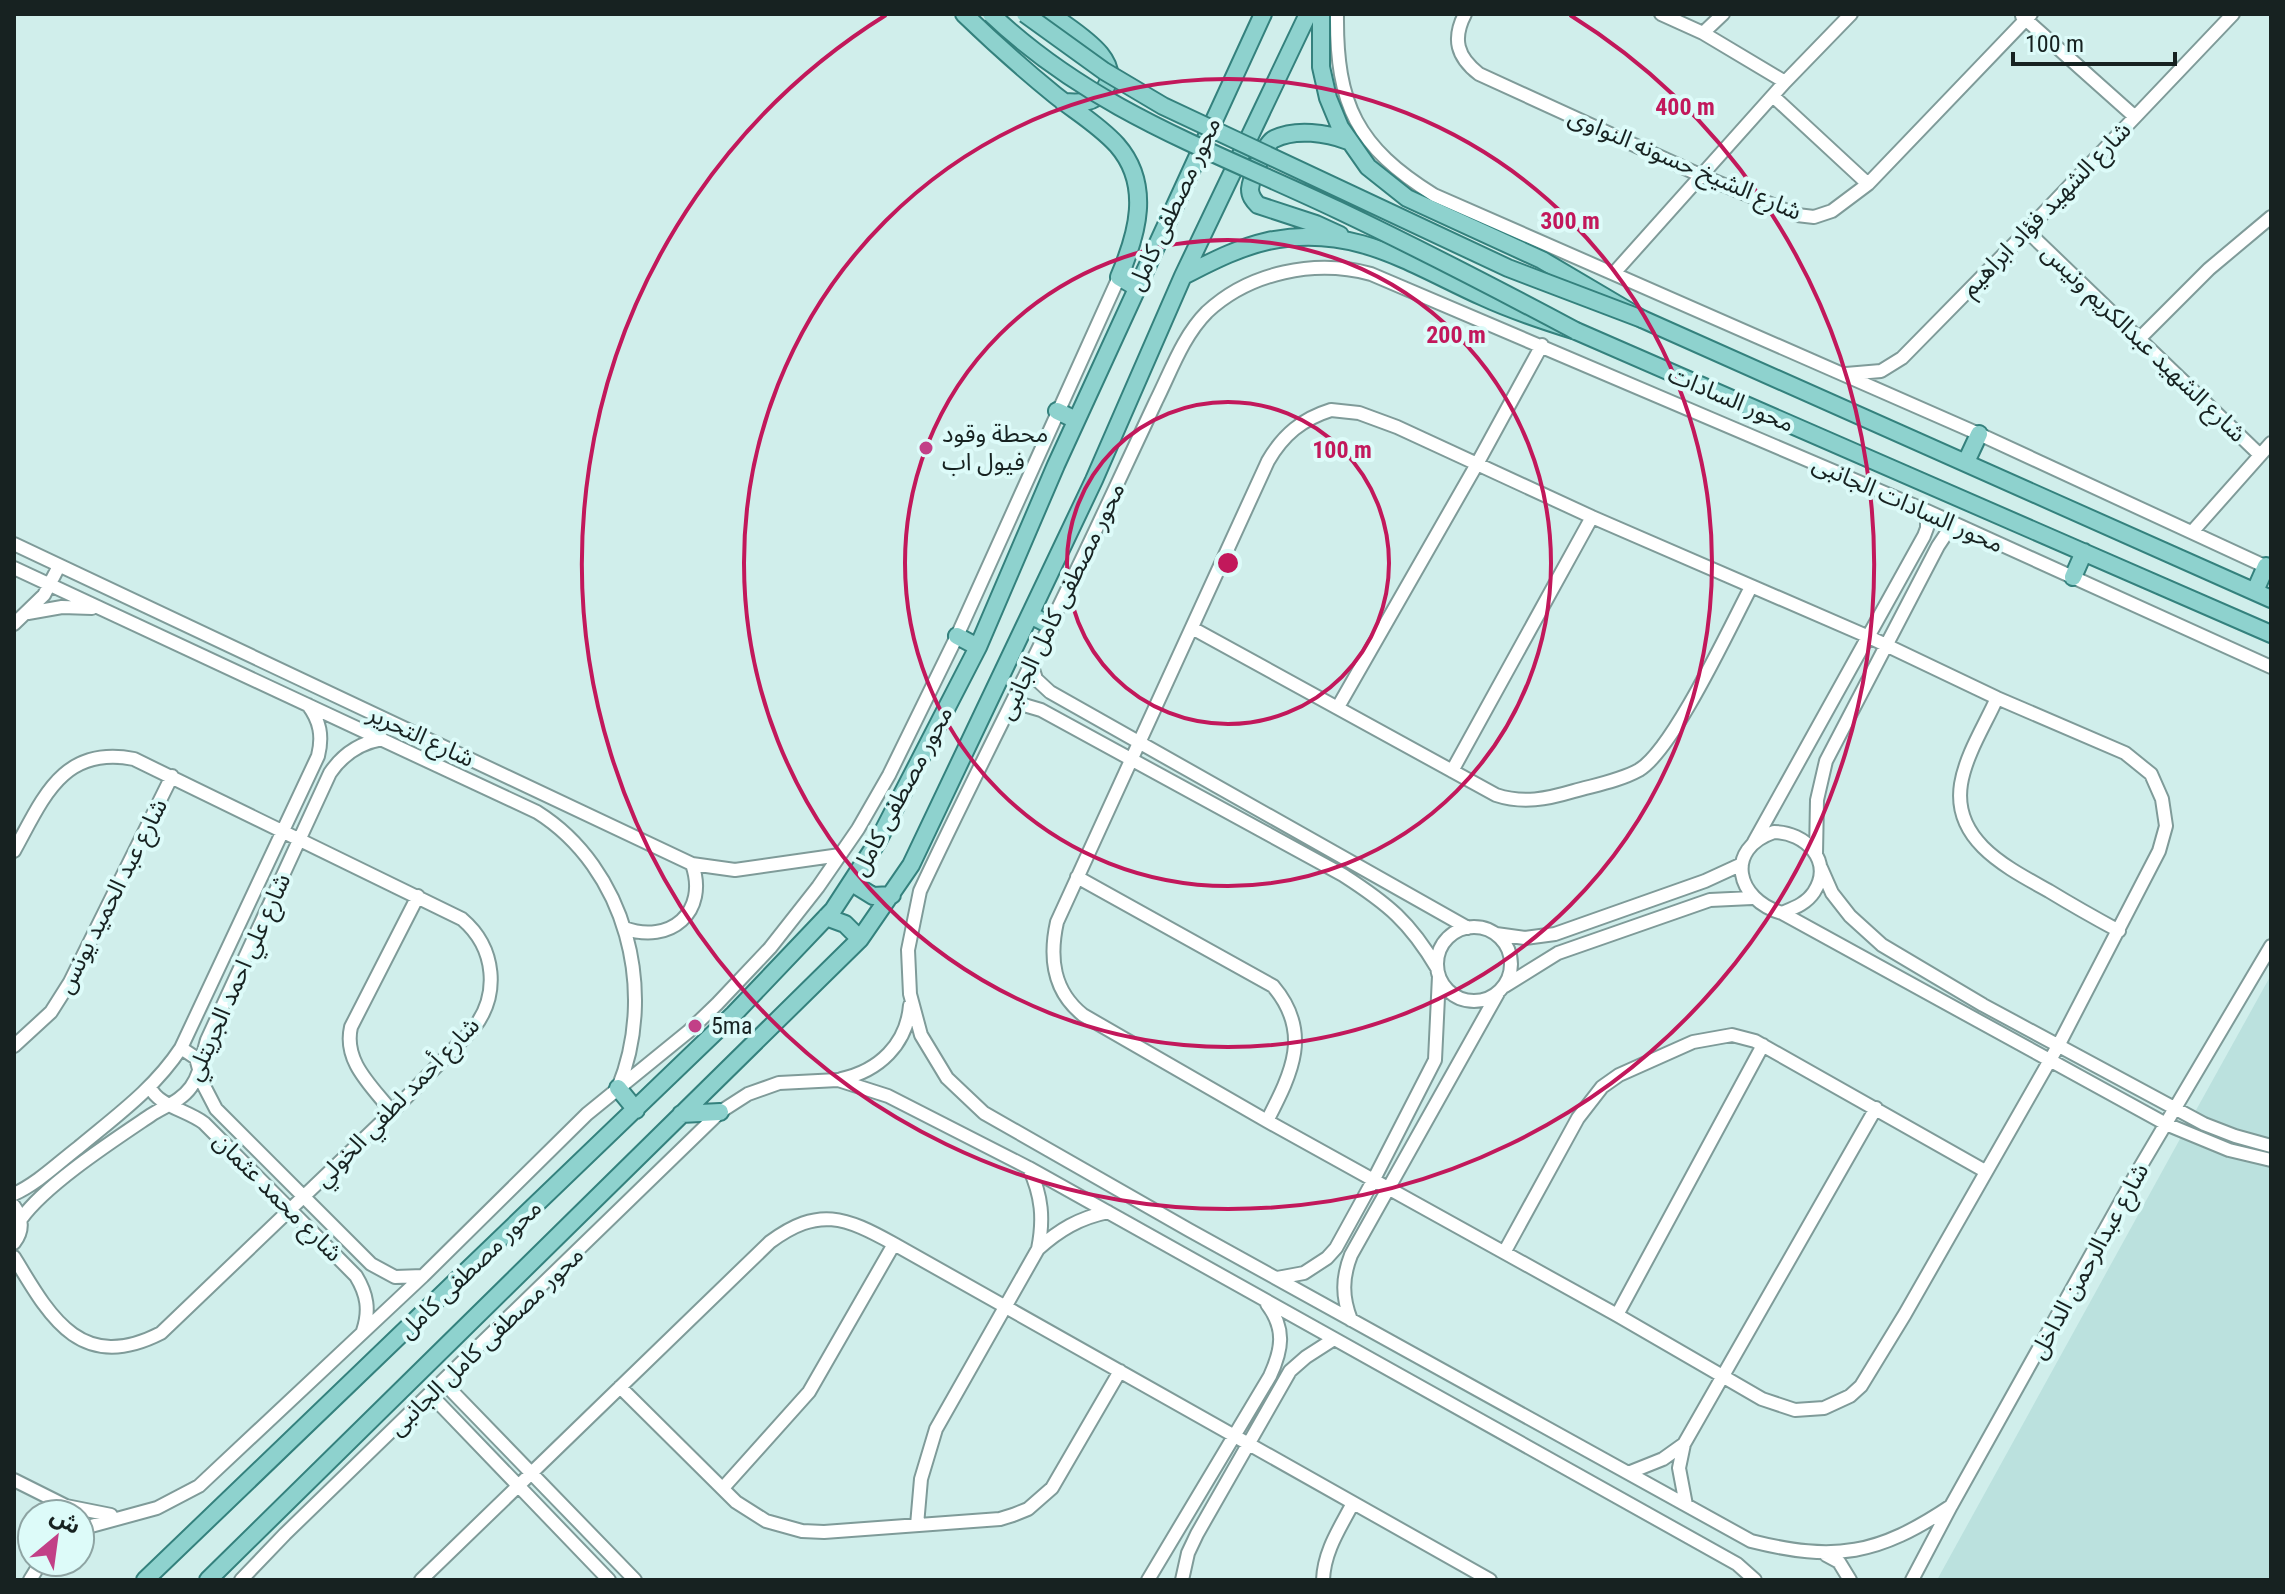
<svg xmlns="http://www.w3.org/2000/svg" width="2285" height="1594" font-family="'Roboto Condensed','Noto Sans Arabic',sans-serif">
<style>
.built{fill:#bbe1de}
.lines{fill:none;stroke-linecap:round;stroke-linejoin:round}
.minor-casing{stroke:#7f9b99;stroke-width:16}
.major-casing{stroke:#34817d;stroke-width:20}
.minor{stroke:#fff;stroke-width:12}
.major{stroke:#8ed2ce;stroke-width:16}
.major-bridge-casing{stroke:#34817d;stroke-width:20;stroke-linecap:butt}
.major-bridge{stroke:#8ed2ce;stroke-width:16}
.ring{fill:none;stroke:#c2185b;stroke-width:4}
.poi-dot{fill:#c24087;stroke:#ddfbf9;stroke-width:3}
.labels{text-anchor:middle;dominant-baseline:central;stroke-width:8;stroke-linejoin:round;paint-order:stroke}
.street-label{font-size:24px;fill:#172221;stroke:#ddfbf9}
.poi-label{font-size:24px;fill:#172221;stroke:#ddfbf9;text-anchor:start}
.centre{fill:#c2185b;stroke:#ddfbf9;stroke-width:4}
.ring-label{font-size:24px;text-anchor:middle;font-weight:bold;fill:#c2185b;stroke:#ddfbf9;stroke-width:8;stroke-linejoin:round;paint-order:stroke}
</style>
<rect width="100%" height="100%" fill="#d0eeeb"/>
<path class="built" d="M2271,975V1580H1937L2175,1148Z"/>
<g class="lines">
<defs>
<path id="minor" d="M1337,14C1336,105 1357,147 1434,195L1979,434L2271,569
M1465,14C1452,39 1457,57 1479,74L1702,176L1797,215L1814,217L1832,211L1868,184L2031,14
M1661,14L1703,33L1785,82
M2022,16L2134,116
M1703,33L1723,14
M1773,96L1868,184
M2027,231L2260,455
M1615,272L1785,82L1851,14
M2140,338L2209,269L2271,217
M1846,374L1881,371L1902,358L2017,241L2233,14
M1331,410L1359,413L1397,427L1592,517L1869,637L1997,698L2125,753L2151,774L2162,799L2166,826L2159,851L2058,1046L1905,1314L1861,1386L1850,1396L1824,1408L1795,1410L1762,1399L1617,1315L1267,1121L1083,1015C1053,991 1049,958 1057,922L1268,461C1283,435 1302,419 1331,410Z
M2192,532L2271,443
M14,544L692,864L735,870L840,855
M14,568L537,812C626,868 658,991 618,1088
M28,613L62,607L92,608
M14,624L44,595L59,566
M1192,628L1496,795C1523,804 1547,799 1574,791C1595,785 1619,781 1639,770C1673,750 1730,627 1751,587
M1031,663L1036,679L1050,692L1468,928
M1997,698C1985,725 1966,754 1961,784C1952,841 2008,868 2049,891C2072,905 2095,918 2119,931
M1010,707L1024,705L1041,710L1343,875C1388,904 1410,922 1437,968
M1338,707L1477,464L1542,345
M1452,771L1592,517
M1774,832C1805,832 1834,861 1814,892C1806,904 1794,908 1782,913C1736,900 1724,849 1774,832Z
M1754,842L1924,536L1927,528V511
M14,851C43,799 62,745 134,759L462,919C496,948 500,995 473,1029L392,1112L161,1333C81,1374 50,1317 14,1257
M1816,854L1817,800L1826,761L1938,546L1946,534L1960,526
M1821,868L1832,893L1850,916L1882,945L1983,1005L2204,1124L2235,1136L2271,1146
M1077,877L1273,986C1313,1033 1291,1074 1267,1121
M1782,913L2166,1124L2229,1150L2271,1160
M1437 964a37 37 0 1 1 74 0a37 37 0 1 1-74 0Z
M624,928C670,945 709,912 692,864
M1496,934L1525,938L1555,934L1705,881L1742,864
M1505,986L1558,953L1710,900L1752,898
M14,1046L51,1012L70,982L172,776
M181,1048L196,1058L203,1084L216,1109L371,1264L395,1277L423,1276
M841,1079C879,1071 907,1044 910,1005
M150,1087C158,1106 187,1110 204,1123L356,1276C367,1294 370,1310 363,1331
M392,1112C372,1086 343,1062 351,1027L418,896
M14,1194C38,1183 58,1163 79,1147C116,1116 154,1089 181,1048L318,756C323,736 320,721 308,705
M14,1206C23,1219 23,1231 14,1243
M21,1219C46,1184 114,1140 151,1115C165,1106 181,1101 191,1087C201,1073 202,1056 207,1040L330,773C343,754 359,743 382,739
M1038,1249C1059,1230 1079,1218 1108,1212
M1505,1251L1578,1118L1602,1087L1619,1075L1693,1042L1732,1035L1755,1041L1985,1171
M1277,1278L1304,1273L1327,1258L1336,1248L1374,1179L1435,1060L1439,976
M1617,1315L1763,1045
M1351,1320C1342,1297 1342,1278 1351,1255L1498,993
M444,1383L635,1580
M620,1387L736,1502L766,1521L802,1531L824,1532L1000,1519L1013,1515L1028,1509L1052,1488L1120,1371
M431,1395L609,1580
M1628,1473L1663,1459L1684,1444
M14,1480L66,1506L111,1515
M723,1488L809,1392L894,1244
M1686,1505L1679,1468L1684,1444L1876,1108
M1951,1506C1878,1555 1835,1562 1751,1541L1189,1230L984,1113L947,1078L921,1035L910,994L908,950L920,891C980,763 1046,638 1105,510C1122,474 1139,437 1156,401C1171,371 1183,336 1207,312C1250,272 1315,259 1371,274L1927,511L2271,667
M917,1525L921,1479L936,1429L1038,1249C1044,1219 1042,1196 1029,1168
M80,1529L157,1508L199,1486L423,1276L587,1114L689,1031L717,1004L770,948L818,887L858,829L889,775L957,636L1119,277
M1826,1555L1839,1562L1850,1580
M30,1580L41,1562
M241,1580L285,1534L720,1112L748,1094L779,1083L838,1080L888,1096L1029,1168L1737,1564L1755,1580
M421,1580L770,1242C819,1206 845,1217 894,1244L1490,1580
M1148,1580L1270,1376C1282,1350 1286,1329 1267,1304
M1182,1580L1188,1553L1197,1534L1290,1371L1306,1357L1334,1339
M1323,1580C1324,1551 1340,1528 1353,1503
M1912,1580L1951,1506L2139,1169L2271,946"/>
<path id="major" d="M964,14C993,42 1023,69 1055,95C1075,111 1099,125 1117,145C1152,185 1137,235 1119,277L1136,287
M1051,14C1072,31 1126,59 1104,90C1094,104 1079,103 1063,102
M1321,14V67L1328,98L1340,127L1368,167L1407,198L1542,260L1642,319L2271,599
M1340,235L1316,224L1258,205C1253,200 1250,196 1250,189C1251,179 1265,143 1274,139C1296,128 1327,133 1348,141
M1183,276C1211,262 1237,248 1268,241C1353,223 1410,264 1483,297C1513,311 1544,321 1576,331L2271,634
M1057,411L1076,420
M1966,462L1979,434
M2073,577L2084,552
M2255,591L2266,566
M1030,615L1050,625
M957,636L978,647
M852,883L873,896L892,895
M826,917L845,924L860,939
M618,1088L636,1110
M681,1114L720,1112
M145,1580L734,1014L833,910L878,841L978,647L1056,465L1263,14
M208,1580L860,939L911,865L1094,480L1183,276L1308,14"/>
</defs>
<use href="#minor" class="minor-casing"/>
<use href="#major" class="major-casing"/>
<use href="#minor" class="minor"/>
<use href="#major" class="major"/>
<defs>
<path id="major-bridge" d="M991,14C1093,111 1214,151 1338,210C1418,248 1497,289 1576,331
M1025,14L1104,71L1163,106L1508,268L1642,319"/>
</defs>
<use href="#major-bridge" class="major-bridge-casing"/>
<use href="#major-bridge" class="major-bridge"/>
</g>
<g class="ring">
<circle cx="1228" cy="563" r="161"/>
<circle cx="1228" cy="563" r="323"/>
<circle cx="1228" cy="563" r="484"/>
<path d="M1570 15A646 646 0 1 1 886 15"/>
</g>
<g class="poi-dot">
<circle cx="926" cy="448" r="8"/>
<circle cx="695" cy="1026" r="8"/>
</g>
<g class="labels">
<g class="street-label">
<text transform="translate(1685 164) rotate(23)">شارع الشيخ حسونه النواوى</text>
<text transform="translate(1174 204) rotate(-65)">محور مصطفى كامل</text>
<text transform="translate(2046 209) rotate(-46)">شارع الشهيد فؤاد ابراهيم</text>
<text transform="translate(2144 343) rotate(44)">شارع الشهيد عبدالكريم ونيس</text>
<text transform="translate(1731 399) rotate(23)">محور السادات</text>
<text transform="translate(1908 504) rotate(24)">محور السادات الجانبى</text>
<text transform="translate(1061 601) rotate(-64)">محور مصطفى كامل الجانبى</text>
<text transform="translate(421 736) rotate(25)">شارع التحرير</text>
<text transform="translate(902 791) rotate(-62)">محور مصطفى كامل</text>
<text transform="translate(112 896) rotate(-63)">شارع عبد الحميد يونس</text>
<text transform="translate(238 977) rotate(-66)">شارع علي احمد الجريتلي</text>
<text transform="translate(397 1102) rotate(-46)">شارع أحمد لطفي الخولي</text>
<text transform="translate(278 1197) rotate(45)">شارع محمد عثمان</text>
<text transform="translate(2089 1261) rotate(-61)">شارع عبدالرحمن الداخل</text>
<text transform="translate(470 1269) rotate(-44)">محور مصطفى كامل</text>
<text transform="translate(486 1341) rotate(-44)">محور مصطفى كامل الجانبى</text>
</g>
<g class="poi-label">
<text x="942" y="434">محطة وقود<tspan x="942" dy="28">فيول اب</tspan></text>
<text x="711" y="1026">5ma</text>
</g>
</g>
<circle cx="1228" cy="563" r="12" class="centre"/>
<g class="ring-label">
<text x="1685" y="115">400 m</text>
<text x="1570" y="229">300 m</text>
<text x="1456" y="343">200 m</text>
<text x="1342" y="458">100 m</text>
</g>
<rect width="2285" height="1594" fill="none" stroke="#172221" stroke-width="32"/>
<g transform="translate(56 1538) rotate(29)"><circle r="38" fill="#ddfbf9" stroke="#8ea4a3" stroke-width="2"/>
<path d="M0-6L14 30L0 20L-14 30Z" fill="#c24087"/>
<text y="-12" font-size="22" font-weight="bold" text-anchor="middle" fill="#172221">ش</text>
</g>
<path d="M2013 52v12h162v-12" fill="none" stroke="#172221" stroke-width="4"/>
<text x="2025" y="52" font-size="24" fill="#172221" stroke="#ddfbf9" stroke-width="6" paint-order="stroke">100 m</text>
</svg>
